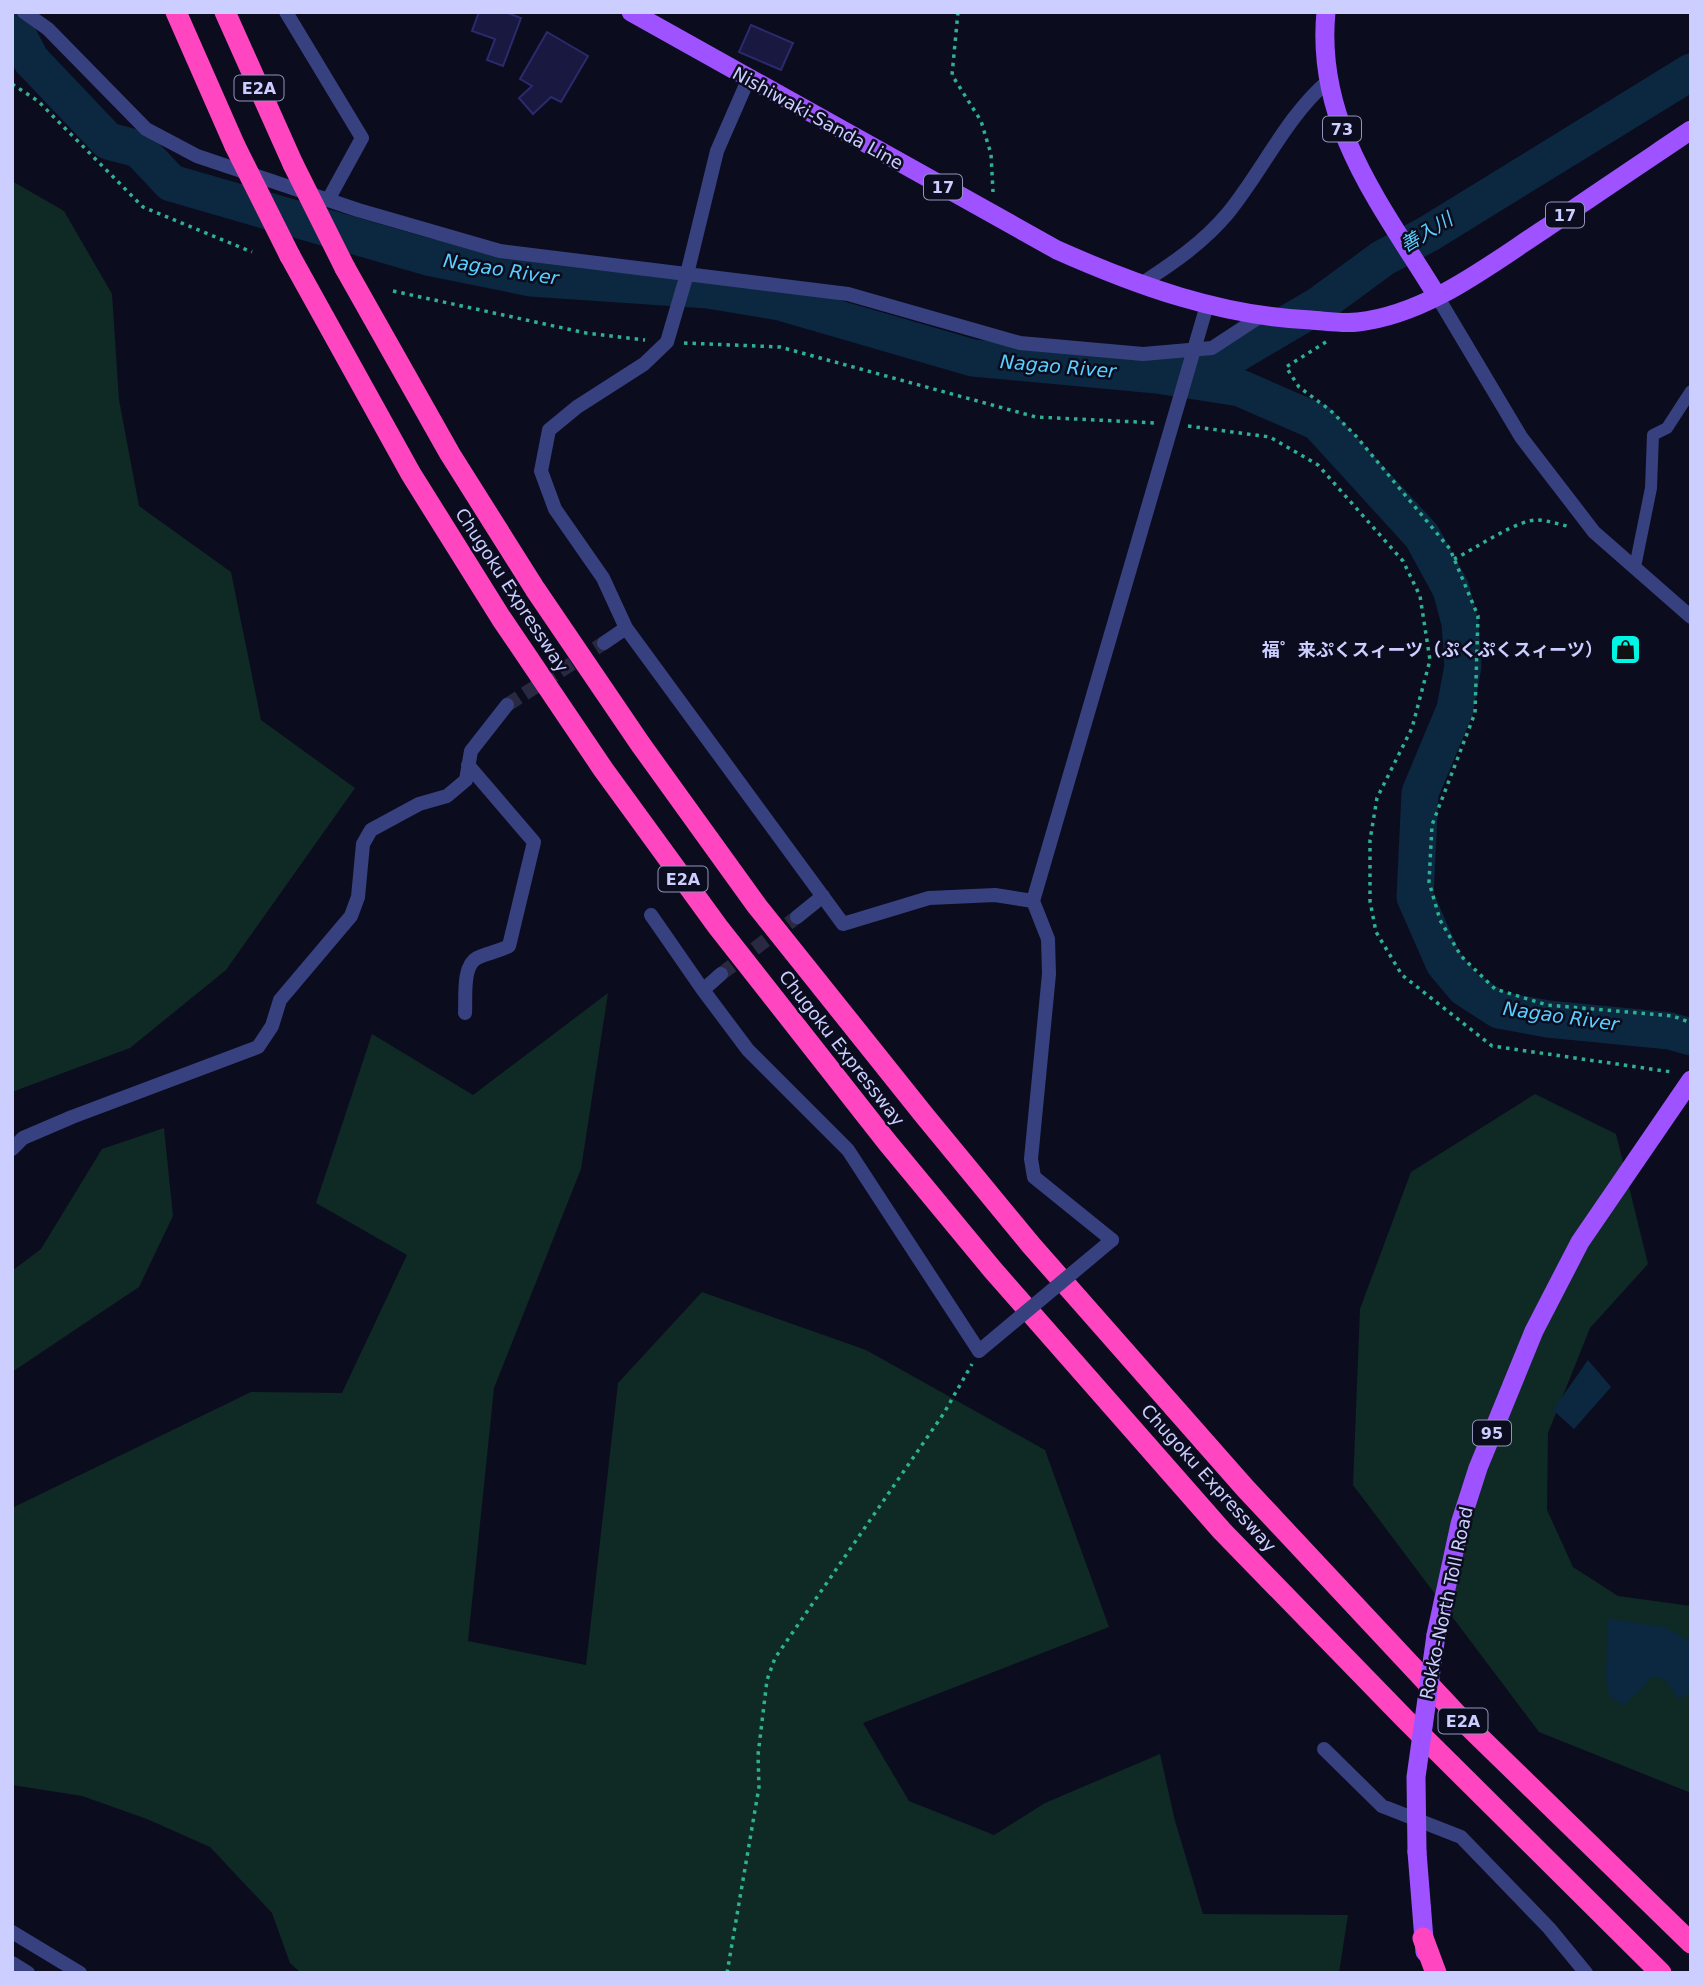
<svg xmlns="http://www.w3.org/2000/svg" width="1703" height="1985" font-family="'DejaVu Sans','Noto Sans JP',sans-serif">
<style>
.green{fill:#0f2924}
.water{fill:#0b2840}
.lines{fill:none;stroke-linecap:round;stroke-linejoin:round}
.river{stroke:#0b2840;stroke-width:37}
.building{fill:#191840;stroke:#2b2a6c;stroke-width:2}
.minor-tunnel{stroke:#292941;stroke-width:14;stroke-dasharray:14 7;stroke-linecap:butt}
.path{stroke:#2db191;stroke-width:3.5;stroke-dasharray:3.5 5;stroke-linecap:butt}
.service{stroke:#37417f;stroke-width:12}
.minor{stroke:#37417f;stroke-width:14}
.tertiary{stroke:#37417f;stroke-width:14}
.primary{stroke:#9f52ff;stroke-width:19}
.motorway{stroke:#ff46c0;stroke-width:21}
.minor-bridge{stroke:#37417f;stroke-width:14}
.primary-bridge{stroke:#9f52ff;stroke-width:19}
.motorway-bridge{stroke:#ff46c0;stroke-width:21}
.labels{text-anchor:middle;dominant-baseline:central;stroke-width:5;stroke-linejoin:round;paint-order:stroke}
.shield{fill:#0c0c1f;stroke:#9294bc;stroke-width:2}
.shield-label{font-size:16px;font-weight:bold;fill:#cbceff}
.street-label{font-size:18px;fill:#cbceff;stroke:#0c0c1f}
.poi-label{font-size:18px;font-weight:bold;fill:#cbceff;stroke:#0c0c1f;text-anchor:end}
.water-label{font-size:19px;font-style:italic;fill:#59d0ff;stroke:#0c0c1f}
</style>
<rect width="100%" height="100%" fill="#0c0c1f"/>
<path class="green" d="M12,181L64,211L112,294L119,400L139,506L231,572L261,720L355,788L226,970L130,1048L12,1092Z
M608,993L581,1169L494,1388L468,1641L586,1665L618,1383L702,1292L866,1350L1045,1450L1109,1627L863,1723L909,1801L994,1835L1045,1803L1160,1754L1175,1821L1203,1914L1348,1915L1339,1973H301L290,1963L272,1913L210,1847L147,1819L82,1796L12,1785V1508L251,1392L342,1393L407,1255L316,1203L372,1034L473,1095Z
M1535,1094L1616,1134L1648,1264L1590,1328L1548,1433L1547,1510L1573,1567L1618,1596L1691,1606V1793L1539,1732L1353,1485L1360,1309L1411,1172Z
M164,1128L173,1216L139,1287L12,1372V1271L41,1249L102,1149Z"/>
<path class="water" d="M1588,1360L1611,1387L1574,1429L1553,1410Z
M1608,1619L1665,1627L1691,1642V1692L1678,1699L1666,1680L1654,1676L1624,1705L1609,1696L1606,1676Z"/>
<g class="lines">
<path class="river" d="M12,24L31,60L108,141L139,149L171,183L428,257L531,278L708,290L780,302L973,358L1157,375L1240,388L1318,422L1422,536L1451,589L1460,623L1463,666L1455,709L1420,793L1415,897L1444,963L1465,988L1499,1010L1548,1019L1670,1031L1691,1037
M1171,371L1234,355L1319,305L1383,258L1428,234L1691,72"/>
</g>
<path class="building" d="M479,12H505L521,18L503,66L487,60L495,39L472,31Z
M751,25L793,43L781,70L739,52Z
M547,32L588,56L561,102L551,97L533,114L519,98L532,86L520,79Z"/>
<g class="lines">
<path class="minor-tunnel" d="M507,705L604,643
M721,974L797,917"/>
<path class="path" d="M958,12L952,75L981,121L991,154L993,192
M12,84L38,101L143,207L252,252
M393,291L586,333L645,340
M1326,342L1286,367L1299,387L1330,410L1356,436L1450,549L1478,616L1475,713L1432,825L1429,882L1440,920L1461,956L1495,989L1547,1005L1673,1016L1691,1023
M684,343L780,347L1036,417L1156,423
M1188,426L1270,437L1318,465L1403,561L1420,596L1430,660L1412,728L1377,798L1370,840V901L1376,932L1402,975L1492,1046L1672,1072
M1454,559C1475,549 1519,518 1539,520C1549,521 1558,524 1567,526
M727,1973L759,1787L758,1755L767,1680L775,1658L944,1413L972,1364"/>
<path class="service" d="M1635,567L1651,488L1653,435L1667,428L1691,391"/>
<path class="minor" d="M24,12L48,29L146,129L197,156L358,210L500,251L848,294L1020,343L1143,354L1212,348L1261,316
M286,12L362,138L328,200
M748,80L717,151L687,274L667,342L644,364L577,407L549,430L541,471L555,509L603,578L626,628L843,924L929,898L995,895L1033,901L1048,939L1049,974L1031,1159L1034,1177L1112,1240
M1141,284C1173,263 1203,243 1228,213C1263,170 1286,117 1328,81
M604,643L626,628
M1033,901L1207,305
M651,915L703,990
M797,917L823,896
M721,974L703,990L748,1050L848,1150L979,1351
M465,1013C466,998 462,966 477,958C487,953 498,952 509,946L534,842L468,765
M12,1149L23,1138L72,1117L258,1047L272,1026L280,1000L351,916L358,897L363,844L371,830L419,804L447,796L466,780L471,751L507,705
M1324,1749L1382,1806L1461,1837L1549,1928L1586,1973"/>
<path class="tertiary" d="M1437,296L1521,437L1594,532L1691,617
M12,1932L80,1973
M12,1963L28,1973"/>
<path class="primary" d="M631,12L1057,250C1138,286 1221,316 1311,320C1326,321 1343,324 1358,322C1428,314 1489,265 1546,228C1594,195 1642,163 1691,130
M1326,12C1315,124 1382,206 1437,296
M1436,1635L1460,1524L1478,1468L1534,1331L1580,1242L1691,1080
M1417,1852L1425,1952"/>
<path class="motorway" d="M176,12L235,146
M225,12L293,164
M290,256L411,474L501,618L603,769L718,927L887,1142L992,1269L1222,1531L1405,1719L1661,1973
M345,268L450,454L535,589L641,745L757,906L924,1115L1031,1245L1245,1488L1463,1721L1691,1943
M1423,1938L1436,1973"/>
<path class="minor-bridge" d="M979,1351L1112,1240"/>
<path class="primary-bridge" d="M1417,1852L1416,1777L1436,1635"/>
<path class="motorway-bridge" d="M235,146L290,256
M293,164L345,268"/>
</g>
<defs>
<symbol id="shop-square" viewBox="-11 -11 22 22"><rect x="-9" y="-9" width="18" height="18" rx="4" fill="#00f6e2" stroke="#0c0c1f"/><path d="M-5-2.5h2.3a2.7 3.5 0 0 1 5.4 0H5L5.5 6h-11ZM-1.5-2.5h3a1.5 2.3 0 0 0-3 0Z" fill="#111"/></symbol>
</defs>
<g fill-rule="evenodd">
<use href="#shop-square" x="1608" y="632" width="35" height="35"/>
</g>
<g class="labels">
<g class="shield">
<rect x="234.5" y="75.5" width="49" height="25" rx="5"/>
<rect x="1323" y="116.5" width="38" height="25" rx="5"/>
<rect x="924" y="174.5" width="38" height="25" rx="5"/>
<rect x="1546" y="202.5" width="38" height="25" rx="5"/>
<rect x="658.5" y="866.5" width="49" height="25" rx="5"/>
<rect x="1473" y="1420.5" width="38" height="25" rx="5"/>
<rect x="1438.5" y="1708.5" width="49" height="25" rx="5"/>
</g>
<g class="shield-label">
<text x="259" y="88">E2A</text>
<text x="1342" y="129">73</text>
<text x="943" y="187">17</text>
<text x="1565" y="215">17</text>
<text x="683" y="879">E2A</text>
<text x="1492" y="1433">95</text>
<text x="1463" y="1721">E2A</text>
</g>
<g class="street-label">
<text transform="translate(818 118) rotate(29)">Nishiwaki-Sanda Line</text>
<text transform="translate(512 590) rotate(57)">Chugoku Expressway</text>
<text transform="translate(842 1048) rotate(52)">Chugoku Expressway</text>
<text transform="translate(1209 1478) rotate(48)">Chugoku Expressway</text>
<text transform="translate(1446 1603) rotate(-78)">Rokko-North Toll Road</text>
</g>
<g class="poi-label">
<text x="1603" y="649">福゜来ぷくスィーツ（ぷくぷくスィーツ）</text>
</g>
<g class="water-label">
<text transform="translate(1426 232) rotate(-31)">善入川</text>
<text transform="translate(501 269) rotate(9)">Nagao River</text>
<text transform="translate(1058 366) rotate(5)">Nagao River</text>
<text transform="translate(1561 1016) rotate(8)">Nagao River</text>
</g>
</g>
<rect width="1703" height="1985" fill="none" stroke="#cbceff" stroke-width="28"/>
</svg>
